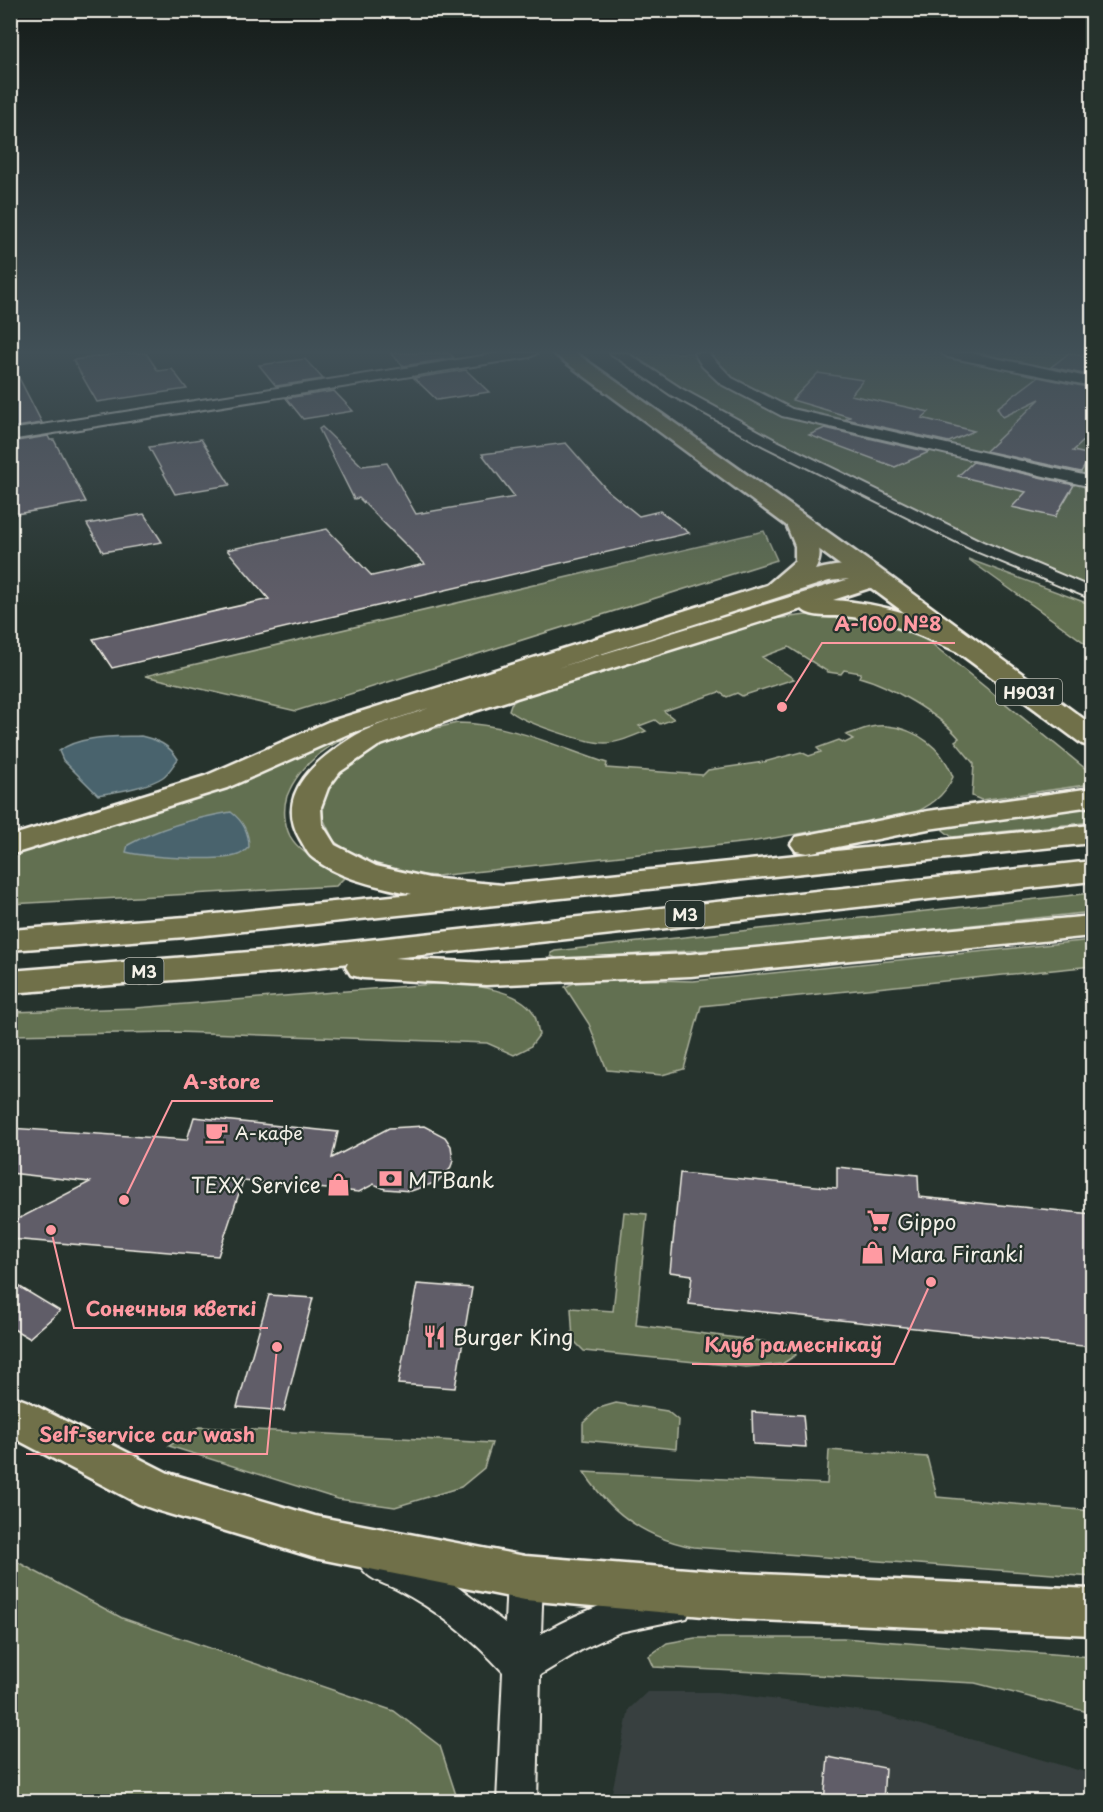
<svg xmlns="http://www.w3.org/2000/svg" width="1103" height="1812" font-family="'Playpen Sans',sans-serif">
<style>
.built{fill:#37403f}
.green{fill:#627051;stroke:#abb09c;stroke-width:1.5}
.water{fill:#48646d;stroke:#8d9c9e;stroke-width:1.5}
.building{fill:#605d68;stroke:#f4f1e8;stroke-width:1.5}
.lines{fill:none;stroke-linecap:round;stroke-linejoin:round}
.street-casing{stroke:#f4f1e8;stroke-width:4}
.primary-casing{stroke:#f4f1e8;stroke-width:5}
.highway-casing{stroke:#f4f1e8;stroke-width:5}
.street{fill:#26332d;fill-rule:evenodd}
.primary{fill:#70704a;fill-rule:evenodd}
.highway{fill:#70704a;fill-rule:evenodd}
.labels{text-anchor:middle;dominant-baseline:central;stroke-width:4.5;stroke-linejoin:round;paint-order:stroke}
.shield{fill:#26332d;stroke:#b6b8b0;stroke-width:1.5}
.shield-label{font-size:16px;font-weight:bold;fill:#f4f1e8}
.poi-label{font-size:18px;fill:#f4f1e8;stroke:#26332d;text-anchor:start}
.near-poi-label{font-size:21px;fill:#f4f1e8;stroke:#26332d;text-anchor:start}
.leader{fill:none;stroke:#ff9aa2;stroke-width:2}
.callout-dot{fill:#ff9aa2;stroke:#26332d;stroke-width:2}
.callout-label{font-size:20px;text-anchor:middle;font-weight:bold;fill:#ff9aa2;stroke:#26332d;stroke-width:4.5;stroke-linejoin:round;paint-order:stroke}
</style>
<rect width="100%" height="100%" fill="#26332d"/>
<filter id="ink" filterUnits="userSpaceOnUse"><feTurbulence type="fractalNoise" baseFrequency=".0167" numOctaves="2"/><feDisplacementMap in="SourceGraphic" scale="12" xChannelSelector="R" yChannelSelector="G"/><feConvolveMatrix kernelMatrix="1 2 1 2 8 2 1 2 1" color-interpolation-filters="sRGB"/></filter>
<g filter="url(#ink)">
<path class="built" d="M647,1692H717L879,1713L1092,1774V1801L610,1802L629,1709Z"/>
<path class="green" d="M630,353H1092V589L996,551L786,450L649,373Z
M764,531L777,560L296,711L145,676Z
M968,559L1092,605V648Z
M840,611L904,628L931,643L1092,774V784L981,800L972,796L974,764L955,741L959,738C939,714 889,685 859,677L861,673L844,670L841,674L828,672L789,647L762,657L794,679L742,696L737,693L727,697L719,692L664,711L674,719L660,724L655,720L639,726L646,731C633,736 619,743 605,743C586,743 523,723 509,710L511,704L519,698L773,619Z
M449,702C394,720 311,734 287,796C283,808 284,824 290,836C302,857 327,863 344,878L336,886L11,904L10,850L341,734Z
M457,723C509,723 558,747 607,763L606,768L703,775L708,770L764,762L801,752L809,756L821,752L817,748L839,740L845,743L853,739L846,735C859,731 873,724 887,726C918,729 943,749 953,777C944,797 929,807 909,815L750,842L437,876L409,874L356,857L334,841L319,810L331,779L371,749L403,736Z
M1092,801V822L952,837L943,830L945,824Z
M1092,893V912L788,945L558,959L551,956V953L555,951Z
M1092,940V966L701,1006L684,1069L662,1075L607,1070L589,1024L565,987L585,978L693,981Z
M446,983C470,985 524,989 535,1016C537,1022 538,1029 539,1035L530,1047L514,1055L487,1043L176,1032L11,1035V1012L136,1008Z
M624,1212L647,1214L636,1325L792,1345L796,1355L782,1364L746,1367L584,1351L573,1340L571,1308L613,1311Z
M616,1403L667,1411L678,1420L676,1449L583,1440V1423L599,1408Z
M199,1427L492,1443L484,1468L461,1487L395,1507L338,1499L169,1446Z
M829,1450L927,1457L937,1497L1092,1511V1577L693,1547C645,1538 610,1513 584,1472L827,1484Z
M10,1558L122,1618L394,1711L440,1746L458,1801H11Z
M695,1638H843L1092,1657V1713L975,1683L654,1667L649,1656L667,1643Z"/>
<path class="water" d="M141,736C158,740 169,745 178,759C173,765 169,773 163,777C149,787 115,792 98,795L63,760L59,751C80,735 116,737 141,736Z
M231,812C243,821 249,833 249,847C246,850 242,854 238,855C221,862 144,857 126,852L128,845C161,827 194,818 231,812Z"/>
<path class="building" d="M122,353H146L158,371L172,369L187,389L97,402L73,360Z
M390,353H449L454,358L403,366Z
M1069,353L1092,358V376L1051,367Z
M305,359L323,379L276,386L259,365Z
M10,360L42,423L10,428Z
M466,370L489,392L437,400L414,378Z
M818,373L863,380L851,395L929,412L922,418L974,431L949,442L846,419L850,417L792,400Z
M1038,377L1092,388V433L1073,451L1092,455L1081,472L986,451L1040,399L1003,417L997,408Z
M334,391L353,411L303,419L286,398Z
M322,427L362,466L387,463L416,514L515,497L482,454L566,443L607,490L639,516L660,511L689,533L112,668L93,639L269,599L227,550L327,529L372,576L425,564L359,498L354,499L319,429Z
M825,428L929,452L895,467L809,435Z
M48,436L50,440H54L86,502L10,515V442Z
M201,439L230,485L175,494L149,447Z
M973,462L1074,485L1055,517L1012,507L1026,492L958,476Z
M144,514L162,542L103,552L87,524Z
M194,1117L338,1132L332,1158L389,1128L424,1126L445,1137L451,1146L453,1161L450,1169L437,1182L411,1191L385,1189L374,1184L359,1192L243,1181L218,1256L10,1239L16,1220L90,1182L10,1173V1128L187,1140Z
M837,1167L918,1175L919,1197L1092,1214V1347L689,1304L692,1275L670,1272L680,1173L837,1188Z
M10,1281L60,1311L29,1338L10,1327Z
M417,1284L472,1288L455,1388L398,1384Z
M269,1295L313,1298L284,1411L237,1407Z
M752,1412L803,1415L806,1447L753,1444Z
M828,1757L885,1768L883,1802H824Z"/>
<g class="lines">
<defs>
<path id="street" d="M501,353H537L530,357L10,440V430Z
M610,353H627L682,389L775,440L983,542L1092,588V599L971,549L764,446L671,395Z
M694,353H708L732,378L792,409L1092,477V487L782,416L721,384L702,366Z
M941,353H971L1092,378V386L948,357Z
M377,1547L451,1582L505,1623L507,1578L512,1567L525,1562L538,1567L543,1578L541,1634C575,1614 649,1580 687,1594L692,1606L687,1618L620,1632L583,1649L540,1675L537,1802H497L503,1672C472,1638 437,1610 396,1589C381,1582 366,1579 359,1563L364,1552Z"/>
<path id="primary" d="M553,353H576L877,567L1092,725V747L1082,744Z"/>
<path id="highway" d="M798,517L806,519C817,534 825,553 815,570C836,565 856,562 877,567L880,572L873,587L833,600C883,603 929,619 974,639L978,645L974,651L965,653L956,651C922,636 889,621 852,617C838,615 811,619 802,609L478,710L378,746L340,772L328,788L321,807L322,824L335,845L376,866L429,878L503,885L1092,825V843L186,937L10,950V930L186,917L412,894C379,886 341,880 313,858C307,854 304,845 300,839C273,792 319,758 356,735C377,723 406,717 429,708L348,734L227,788L10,855V836L205,776L328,722L767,585L795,561V546L786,524L790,519ZM849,579L557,668L829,581Z
M1092,788V806L928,829L807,853L796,851L791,844L796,837L807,835L928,811Z
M1092,861V881L394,958L486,963L691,954L1092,916V936L691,976L486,985L363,978L351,975L346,967L348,963L277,972L10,993V971L277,950Z
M10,1395L26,1401L168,1473L315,1516L525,1556L737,1573L1092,1589V1635L737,1619L525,1600L315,1558L156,1510L139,1504L10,1436Z"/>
</defs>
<use href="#street" class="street-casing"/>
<use href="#primary" class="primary-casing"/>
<use href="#highway" class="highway-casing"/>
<use href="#street" class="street"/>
<use href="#primary" class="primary"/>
<use href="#highway" class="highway"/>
</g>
</g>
<linearGradient id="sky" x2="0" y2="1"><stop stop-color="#151c19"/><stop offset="0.58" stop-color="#415057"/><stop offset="1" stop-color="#415057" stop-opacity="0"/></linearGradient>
<rect width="1103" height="607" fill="url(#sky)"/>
<defs>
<symbol id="cafe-bare" viewBox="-9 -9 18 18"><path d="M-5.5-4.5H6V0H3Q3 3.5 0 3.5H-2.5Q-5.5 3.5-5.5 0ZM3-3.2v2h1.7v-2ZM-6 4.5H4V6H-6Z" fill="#ff9aa2" stroke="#26332d" stroke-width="2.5" paint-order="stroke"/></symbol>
<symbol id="bank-bare" viewBox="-9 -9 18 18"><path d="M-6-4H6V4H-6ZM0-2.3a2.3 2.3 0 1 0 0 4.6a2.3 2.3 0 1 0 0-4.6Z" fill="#ff9aa2" stroke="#26332d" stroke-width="2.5" paint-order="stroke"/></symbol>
<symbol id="shop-bare" viewBox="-9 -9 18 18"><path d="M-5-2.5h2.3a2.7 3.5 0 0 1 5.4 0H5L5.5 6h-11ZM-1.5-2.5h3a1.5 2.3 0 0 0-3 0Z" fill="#ff9aa2" stroke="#26332d" stroke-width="2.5" paint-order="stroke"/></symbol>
<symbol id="supermarket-bare" viewBox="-9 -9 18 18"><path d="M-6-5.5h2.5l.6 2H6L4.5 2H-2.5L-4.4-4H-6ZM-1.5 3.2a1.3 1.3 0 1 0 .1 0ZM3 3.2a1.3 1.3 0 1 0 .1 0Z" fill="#ff9aa2" stroke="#26332d" stroke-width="2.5" paint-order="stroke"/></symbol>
<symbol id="restaurant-bare" viewBox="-9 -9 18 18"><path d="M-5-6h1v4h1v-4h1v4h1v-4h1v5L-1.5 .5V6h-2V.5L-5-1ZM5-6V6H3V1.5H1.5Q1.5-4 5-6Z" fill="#ff9aa2" stroke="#26332d" stroke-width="2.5" paint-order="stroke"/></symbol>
</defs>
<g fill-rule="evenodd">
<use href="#cafe-bare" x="200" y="1116" width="33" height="33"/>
<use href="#bank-bare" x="374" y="1162" width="33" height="33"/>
<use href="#shop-bare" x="322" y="1168" width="33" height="33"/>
<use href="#supermarket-bare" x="862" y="1204" width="33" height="33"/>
<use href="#shop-bare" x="856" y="1236" width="33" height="33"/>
<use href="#restaurant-bare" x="418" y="1320" width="33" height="33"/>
</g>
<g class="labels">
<g class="shield">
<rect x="996" y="679" width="66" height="26" rx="4.5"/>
<rect x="665.5" y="901" width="39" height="26" rx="4.5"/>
<rect x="124.5" y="958" width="39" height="26" rx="4.5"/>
</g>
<g class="shield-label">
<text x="1029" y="692">Н9031</text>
<text x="685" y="914">М3</text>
<text x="144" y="971">М3</text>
</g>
<g class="poi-label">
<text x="235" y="1132">А-кафе</text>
</g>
<g class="near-poi-label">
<text x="408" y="1179">MTBank</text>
<text x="321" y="1184" text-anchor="end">TEXX Service</text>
<text x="897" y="1221">Gippo</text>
<text x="891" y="1253">Mara Firanki</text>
<text x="453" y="1336">Burger King</text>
</g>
</g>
<path class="leader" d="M782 707L822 643H955M124 1200L172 1101H273M51 1230L74 1328H268M931 1282L894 1364H692M277 1347L267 1454H26"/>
<g class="callout-dot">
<circle cx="782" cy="707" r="6"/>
<circle cx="124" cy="1200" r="6"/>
<circle cx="51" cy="1230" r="6"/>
<circle cx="931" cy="1282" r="6"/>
<circle cx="277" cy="1347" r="6"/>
</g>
<g class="callout-label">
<text x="888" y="631">A-100 №8</text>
<text x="222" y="1089">A-store</text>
<text x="171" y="1316">Сонечныя кветкі</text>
<text x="793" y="1352">Клуб рамеснікаў</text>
<text x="147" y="1442">Self-service car wash</text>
</g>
<rect width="1103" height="1812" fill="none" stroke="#26332d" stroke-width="36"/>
<rect x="18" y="18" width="1067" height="1776" fill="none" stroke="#f4f1e8" stroke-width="2" filter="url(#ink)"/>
</svg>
